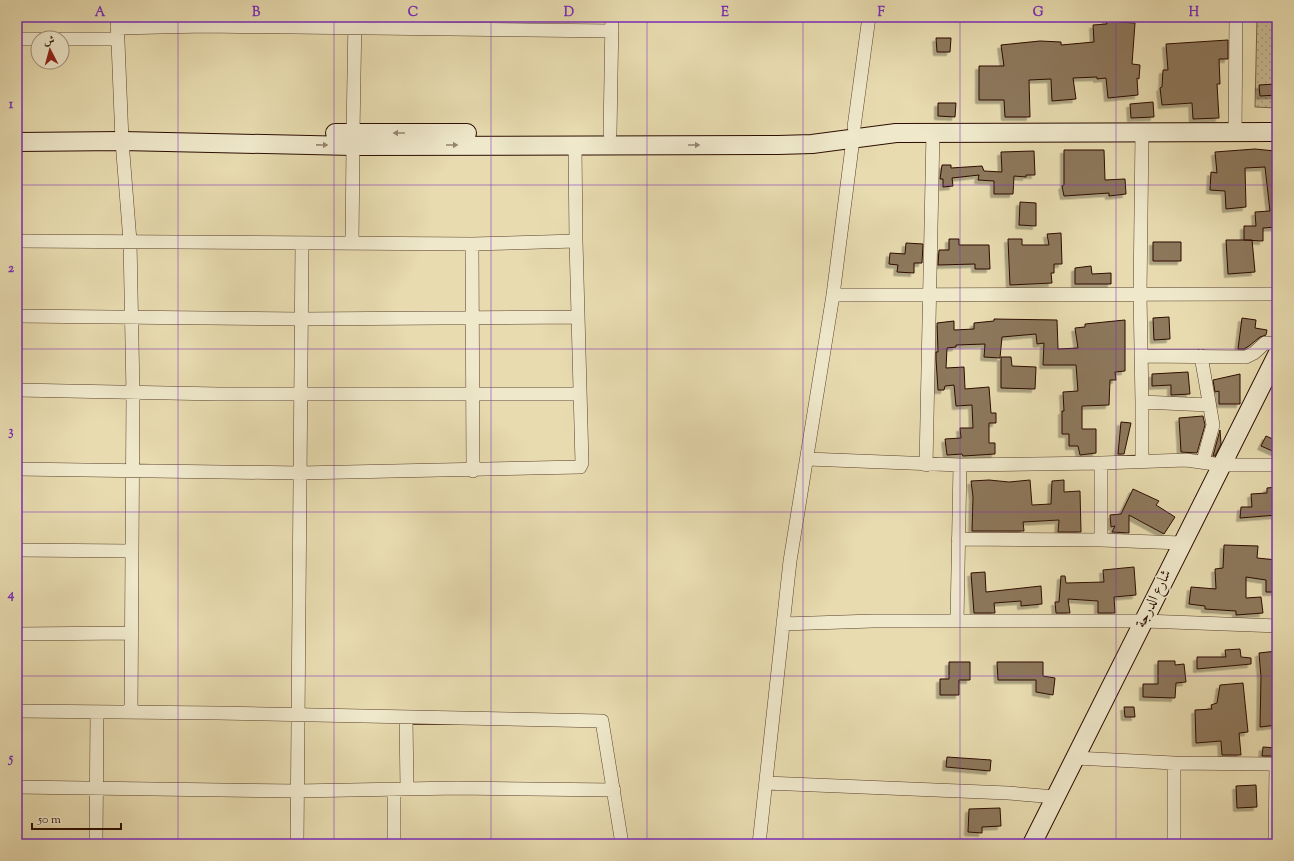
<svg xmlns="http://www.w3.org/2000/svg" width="1294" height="861" font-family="'Sorts Mill Goudy',Amiri,serif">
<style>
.park{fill:url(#park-dots);stroke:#7a6248}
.building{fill:#8d785b;stroke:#2c0d00;filter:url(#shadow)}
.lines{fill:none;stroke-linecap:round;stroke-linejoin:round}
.street-casing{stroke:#5b402c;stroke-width:14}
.secondary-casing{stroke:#2c0d00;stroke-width:20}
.street{stroke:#efe8cb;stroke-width:13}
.secondary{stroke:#efe8cb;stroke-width:18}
.oneway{fill:#978570}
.grid{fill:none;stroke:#7b2cbf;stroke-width:1;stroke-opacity:0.55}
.labels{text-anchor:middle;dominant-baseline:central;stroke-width:3;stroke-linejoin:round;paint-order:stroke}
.street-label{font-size:15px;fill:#2c0d00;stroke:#efe8cb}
.neatline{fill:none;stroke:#7b2cbf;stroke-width:1.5}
.grid-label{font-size:13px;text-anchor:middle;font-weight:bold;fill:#7b2cbf}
</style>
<defs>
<pattern id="park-dots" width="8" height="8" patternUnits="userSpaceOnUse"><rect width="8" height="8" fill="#c7b891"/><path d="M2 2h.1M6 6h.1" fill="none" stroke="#ab9d7b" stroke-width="1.8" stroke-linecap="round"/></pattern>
<filter id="shadow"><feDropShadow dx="-3.5" dy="3.5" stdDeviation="0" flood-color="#0004"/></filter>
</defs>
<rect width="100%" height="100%" fill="#e7dbaf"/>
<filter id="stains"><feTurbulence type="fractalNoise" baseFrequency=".005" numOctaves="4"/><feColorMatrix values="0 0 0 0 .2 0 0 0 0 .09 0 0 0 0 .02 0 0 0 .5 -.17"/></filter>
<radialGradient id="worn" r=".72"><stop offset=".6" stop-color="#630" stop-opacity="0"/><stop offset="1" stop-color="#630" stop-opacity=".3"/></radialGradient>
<path class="park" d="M1257,17H1277V108L1255,107Z"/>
<path class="building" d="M1105,17H1118L1119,22L1135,23L1132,64L1140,65L1139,79L1137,78L1138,95L1108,98L1106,78L1097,79V77L1073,78L1076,99L1052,101L1051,79L1029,80L1030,117H1005L1004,100H979V66H1004L1001,45L1040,41L1061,42V45L1094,42L1093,25L1107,24Z
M936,38H951L950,52H937Z
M1228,40V59H1219L1220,84H1217L1219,118L1193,119L1192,103L1162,105L1160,88L1162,87L1163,70H1168L1166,44Z
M1275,84L1276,95L1260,96L1259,85Z
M1153,102L1154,117L1131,118L1130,104Z
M938,103H956L955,117L938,116Z
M1255,149L1275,151L1273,170H1277V227L1263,228V241L1244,240V226H1256L1255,212L1270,211L1265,167L1245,168L1246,207L1226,209L1225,191L1210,190L1211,172L1217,173L1215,152Z
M1064,150H1104L1105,180L1125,179L1126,194L1109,196V193L1064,196L1062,186L1064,185Z
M1034,151L1035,175H1026V177L1014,176L1013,194H994V181L978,180L979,175L952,178L953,186L943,187V179H940L942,165H951V168L982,166L984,171L1002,172L1001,152Z
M1020,202L1036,203V226L1019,225Z
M1061,233L1062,264H1054V273H1051L1052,283L1010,285L1008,239H1022V245H1049L1047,234Z
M949,239H959V245H989L990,269H975V264L938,265L939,250H949Z
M1226,240H1252L1255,272L1228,274Z
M1153,242H1181V261H1153Z
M906,243L923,244L922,263H914V273L897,272L898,265L889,264L890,253L905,254Z
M1091,266L1092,274L1111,273V284H1075V268Z
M1169,317L1170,339L1154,340L1153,318Z
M1242,318L1256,320L1255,328L1267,330L1266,335L1260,337L1249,346L1244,349H1238Z
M994,319L1057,320L1058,349L1078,348L1075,328L1085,327V324L1125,320V371L1115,372L1116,380H1110L1109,405L1082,406V429H1096V453L1080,455L1078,446H1069V434H1062V411H1064L1063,392L1078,391L1076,365H1043L1044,343L1037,344L1036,334L1002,337L1000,358L984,357L985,344L956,345V347L947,348L946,368L964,367L965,389L989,387L991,413H996V423H989V443H995V454L963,456L962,454L947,455L945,439L961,438L960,428H973L972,405L956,406L954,385L945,386L944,390H938L936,359V352H938L937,323L954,321V330L974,329V323L994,321Z
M1001,357H1011L1012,366L1036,367L1035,389L1001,388Z
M1188,372L1190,394L1171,395V385L1152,386V374Z
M1240,374V404H1219V391L1215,392L1213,380Z
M1203,416L1205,425L1197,453L1181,452L1179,418Z
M1121,422L1131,423L1124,454H1118Z
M1220,430L1221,444L1215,456H1213Z
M1266,436L1277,441V453L1261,446Z
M989,480L1009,482L1030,480L1032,505L1051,504L1052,481L1064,480V492L1080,491L1081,532H1058L1059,520L1023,522L1024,531H972L973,497L971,481Z
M1277,487V515L1240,518L1241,507H1252L1251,494L1267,493V488Z
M1133,489L1159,501L1156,505L1175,517L1164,534L1129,515V533L1112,532L1115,526L1111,527L1110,515L1121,514Z
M1224,545L1258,546L1257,558L1277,560V592H1266V580L1246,577V598L1261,597L1263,613L1236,615V611L1205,609V606L1189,604L1191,587L1216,589L1215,569L1223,568Z
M1134,567L1136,595L1114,597L1115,613H1098V601L1068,599L1070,613H1056L1055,602H1059L1061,576H1065L1066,583L1104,582L1103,570Z
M985,572L986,592L1041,586L1042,604L1021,606V601L994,603L995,613H974L971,573Z
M1240,649L1241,657L1251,658V664L1197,669V657H1226L1225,650Z
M1277,651V725L1260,727L1261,677L1259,653Z
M1158,661H1175V665L1184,664L1186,682L1176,683L1175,698L1143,697V684H1158Z
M949,662H970V680H959V695H940V679H949Z
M997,662H1043V676L1055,678L1053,695L1036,692V680H998Z
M1243,683L1248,732L1239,733L1241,755H1222L1221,741L1196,743L1195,710L1212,709L1211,705L1217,703L1220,685Z
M1124,707H1134L1135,717H1125Z
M1263,747L1277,748V756H1262Z
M947,757L991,760L990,771L946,767Z
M1256,785L1257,807L1237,808L1236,786Z
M1000,808L1001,826L982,827V833L968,832L969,809Z"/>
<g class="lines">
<defs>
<path id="street" d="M117,17L122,141L130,241L133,393L131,712
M117,28L205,26L612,31
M17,39H38
M62,39H117
M854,127L869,17
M1235,132L1236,17
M353,133L355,17
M610,134L612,17
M17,241L472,244L576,241
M352,243L353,146
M472,244L473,471
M833,295L1277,294
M17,316L300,319L578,317
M1142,356L1246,357L1254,353L1265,343L1277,344
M1201,356L1213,425L1203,461
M17,390L219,394H580
M1142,402L1209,405
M807,459L960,465L1101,463L1186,460L1222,465H1277
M1142,461V402L1140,295L1142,133
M1101,463V540
M926,465L933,132
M17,469L300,473L580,467L582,463L576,241L575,146
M958,539L1101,540L1182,543
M17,550L131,551
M957,621L960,465
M783,624L873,621H1144L1277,626
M17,634L130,633
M17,711L218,713L602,721L622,844
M406,718L407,789
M1075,758L1174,763L1277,764
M1174,763V844
M766,783L1008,793L1056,797
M17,787L297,791L457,788L614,790
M394,789V844
M96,844L97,712
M297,844L302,243
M759,844L790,561L833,295L853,139
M1275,844L1276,764"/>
<path id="secondary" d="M335,133H467
M17,142L122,141L353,146L778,145L812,144L896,133L1277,132
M1032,844L1277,355"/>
</defs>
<use href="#street" class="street-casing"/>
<use href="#secondary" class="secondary-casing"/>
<use href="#street" class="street"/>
<use href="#secondary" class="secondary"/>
</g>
<defs><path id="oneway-solid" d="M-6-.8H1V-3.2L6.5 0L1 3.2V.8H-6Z"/></defs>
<g class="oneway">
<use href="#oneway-solid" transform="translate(399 133) rotate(180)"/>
<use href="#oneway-solid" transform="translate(322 145) rotate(1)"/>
<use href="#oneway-solid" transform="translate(452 145)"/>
<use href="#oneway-solid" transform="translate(694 145)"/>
</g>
<path class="grid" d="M178,17V844M334,17V844M491,17V844M647,17V844M803,17V844M960,17V844M1116,17V844M17,185H1277M17,349H1277M17,512H1277M17,676H1277"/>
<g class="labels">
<g class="street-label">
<text transform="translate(1154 599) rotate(-64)">شارع الدرجة</text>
</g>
</g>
<rect width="1294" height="861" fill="none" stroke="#e7dbaf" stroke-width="44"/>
<g transform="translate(50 50) rotate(354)"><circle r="19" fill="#efe8cb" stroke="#a1907a"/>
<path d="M0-3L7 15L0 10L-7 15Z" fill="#8f2418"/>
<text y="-6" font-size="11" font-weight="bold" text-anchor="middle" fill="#2c0d00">ش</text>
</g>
<path d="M32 823v6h89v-6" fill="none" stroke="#2c0d00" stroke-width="2"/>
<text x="38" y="823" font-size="12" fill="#2c0d00" stroke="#efe8cb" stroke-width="3" paint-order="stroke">50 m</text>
<rect x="22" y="22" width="1250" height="817" class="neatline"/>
<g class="grid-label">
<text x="100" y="16">A</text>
<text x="256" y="16">B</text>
<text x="413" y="16">C</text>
<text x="569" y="16">D</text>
<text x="725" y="16">E</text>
<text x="881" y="16">F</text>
<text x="1038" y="16">G</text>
<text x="1194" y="16">H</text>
<text x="11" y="108">1</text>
<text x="11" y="272">2</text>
<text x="11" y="435">3</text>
<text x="11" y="598">4</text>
<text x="11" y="762">5</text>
</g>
<rect width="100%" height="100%" filter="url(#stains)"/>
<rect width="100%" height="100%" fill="url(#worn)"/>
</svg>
